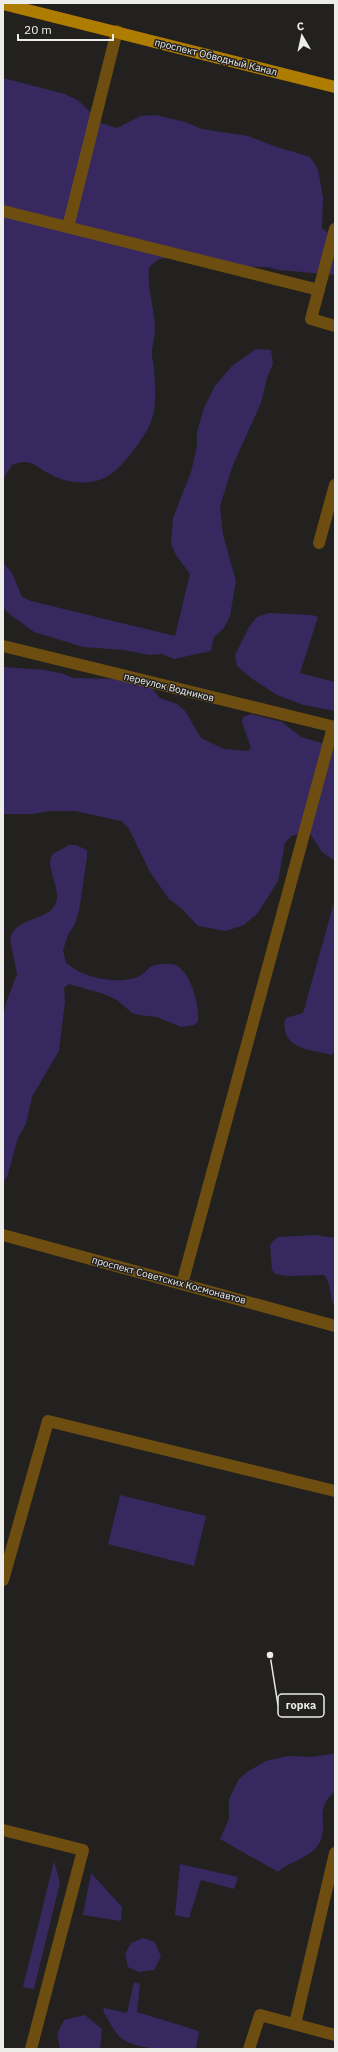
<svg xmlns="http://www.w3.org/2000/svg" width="338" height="2052" font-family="'IBM Plex Sans',sans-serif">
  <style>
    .green { fill: #37285f }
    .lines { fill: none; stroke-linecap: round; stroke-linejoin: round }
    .minor { stroke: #6d4e10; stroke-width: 12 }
    .major { stroke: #ae7c00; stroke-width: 12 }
    .labels { text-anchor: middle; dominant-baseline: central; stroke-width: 3; stroke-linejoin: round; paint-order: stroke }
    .street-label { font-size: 10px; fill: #ececea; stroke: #22211f }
    .leader { fill: none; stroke: #ececea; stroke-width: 1.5 }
    .callout-dot { fill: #ececea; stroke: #22211f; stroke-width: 1.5 }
    .callout { fill: #22211f; stroke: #ececea; stroke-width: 1.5 }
    .callout-label { font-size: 11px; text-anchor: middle; font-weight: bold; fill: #ececea }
  </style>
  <rect width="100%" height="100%" fill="#22211f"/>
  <path class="green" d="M3 78 65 94 79 101 101 123 117 128 141 116 156 115 185 122 202 129 248 136 274 146 310 157 318 169 323 198 322 228 335 239V275L279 270 267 267H244L186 255 159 259 149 267C147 288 154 307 155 327 155 337 152 345 152 355 152 359 154 365 154 370 157 413 156 422 129 456 119 468 111 477 96 481 79 485 61 481 46 472 39 468 33 462 24 462 20 462 16 464 12 465L3 479Z
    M256 349 271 350 273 364 267 378 261 403 233 465 220 506 223 535 236 581 230 616 224 628 214 637 211 651 174 659 162 654 149 655 124 650 83 647 34 632 7 612 3 607V563L12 573 22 597 31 601 175 636 190 574 176 555 171 544 173 518 191 472 197 446V432L204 408 215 386 232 366Z
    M269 613 312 615 318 617 300 673 335 682V711L304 705 277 695 251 678 237 666 235 655 249 627 257 617Z
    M3 667 45 670 64 674 73 678 117 679 150 686 160 698 177 704 185 711 201 738 224 749 248 751 251 748 242 722 243 717 251 714 282 722 301 737 335 747V861L322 852 309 832 291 836 285 843 278 881 257 914 244 925 226 931 198 926 182 909 169 899 150 872 128 827 121 821 75 811H50L32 814H3Z
    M69 845H76L87 850V857L79 911 75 924 68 935 63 950 66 963C72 967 78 972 85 974 100 980 126 984 141 975 145 973 147 969 150 967 155 964 166 963 172 964 190 967 200 1006 198 1022L194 1025 181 1027 157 1017 139 1015 132 1013 117 1000 104 994 69 984 64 988 65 1002 59 1051 32 1097 26 1124 18 1138 7 1177 3 1181V1018L6 1003 17 974 10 939C15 917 45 922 55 905 63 890 43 865 53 854 57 851 65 848 69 845Z
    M335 899V1047L333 1055C317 1051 288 1050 285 1030 284 1025 284 1022 286 1018L303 1013Z
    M315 1235 335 1238V1308C329 1298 332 1284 324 1275L287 1276 275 1274 272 1270 270 1246 273 1241 278 1237Z
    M120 1495 206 1516 194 1566 108 1544Z
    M332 1754H335V1791C313 1811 329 1822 320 1842 312 1858 289 1861 278 1872L220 1839 229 1819V1799L239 1779 247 1772 266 1761 288 1756 311 1757Z
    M54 1861 60 1883 34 1989 23 1987Z
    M180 1864 238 1877 234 1889 201 1880 189 1918 175 1915Z
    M91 1873 122 1907 121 1921 83 1915Z
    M143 1938 155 1942 161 1957 154 1970 139 1972 128 1967 125 1954 131 1943Z
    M134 1982 140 1984 137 2012 199 2031 196 2049C174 2049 133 2052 118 2035 112 2028 108 2019 103 2011L104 2008 127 2013Z
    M85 2015 102 2029 100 2049H60L57 2034 64 2020Z"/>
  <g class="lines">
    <path class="minor" d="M3 211 319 290
      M68 227 117 31
      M335 229 311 319 335 326
      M319 543 335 485
      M3 646 335 727
      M3 1235 335 1326
      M182 1284 333 727
      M3 1580 48 1421 335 1491
      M3 1830 83 1850 31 2049
      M295 2024 335 1853
      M249 2049 260 2015 335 2035"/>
    <path class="major" d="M3 4 335 87"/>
  </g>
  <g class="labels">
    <g class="street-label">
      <text transform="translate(216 57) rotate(14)">проспект Обводный Канал</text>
      <text transform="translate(169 687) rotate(14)">переулок Водников</text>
      <text transform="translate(169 1280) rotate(15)">проспект Советских Космонавтов</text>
    </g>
  </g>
  <path class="leader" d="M270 1655L278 1705"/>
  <circle class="callout-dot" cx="270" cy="1655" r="4"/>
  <rect class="callout" x="278" y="1694" width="46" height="23" rx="4"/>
  <g class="callout-label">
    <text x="301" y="1709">горка</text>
  </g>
  <rect width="338" height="2052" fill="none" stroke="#ececea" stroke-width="8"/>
  <g transform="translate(302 36) rotate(351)" stroke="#22211f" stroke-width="3" paint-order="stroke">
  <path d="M0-3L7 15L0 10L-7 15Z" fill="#ececea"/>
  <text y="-6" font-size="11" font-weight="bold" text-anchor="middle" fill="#ececea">С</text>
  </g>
  <path d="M18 34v6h95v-6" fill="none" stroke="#ececea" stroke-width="2"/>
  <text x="24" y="34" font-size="12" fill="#ececea" stroke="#22211f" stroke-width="3" paint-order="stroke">20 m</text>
</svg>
